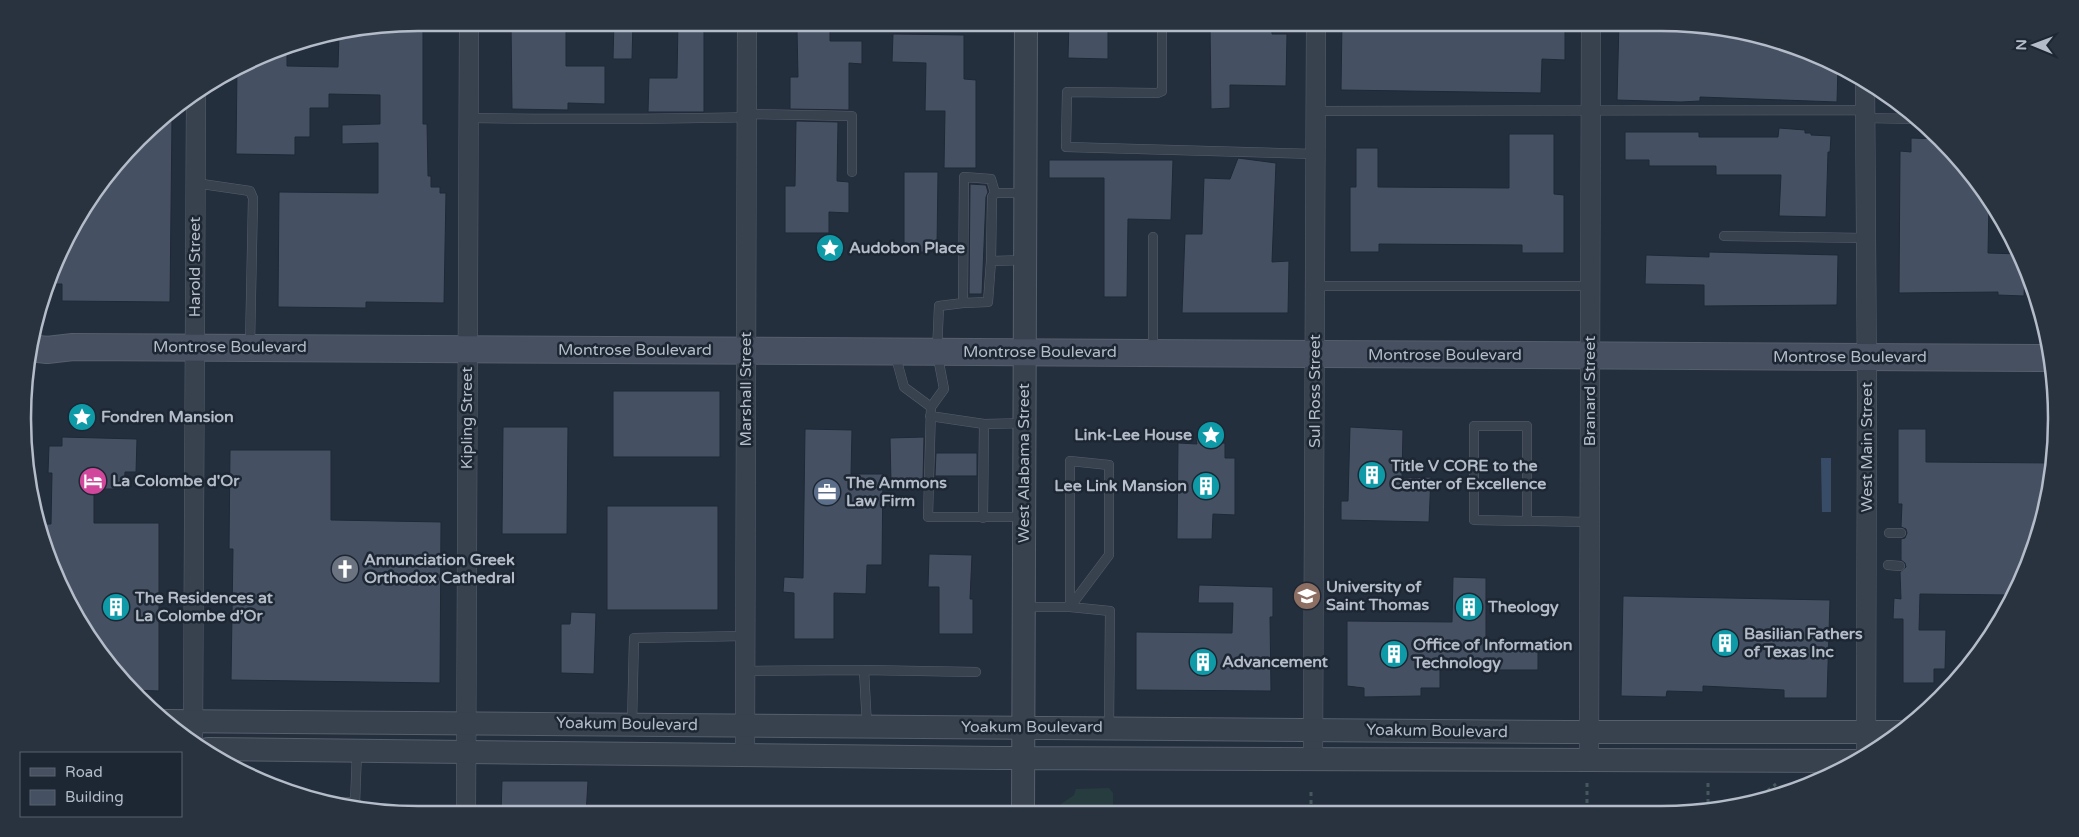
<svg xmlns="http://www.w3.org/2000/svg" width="2079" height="837" font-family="'Varela Round',sans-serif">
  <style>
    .green { fill: #263c3f }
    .water { fill: #394c67 }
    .building { fill: #455162; stroke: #1f2835 }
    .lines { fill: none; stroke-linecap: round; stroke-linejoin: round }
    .service-casing { stroke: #565f6c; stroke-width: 10 }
    .minor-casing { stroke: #565f6c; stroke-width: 20 }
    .tertiary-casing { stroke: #565f6c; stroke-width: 24 }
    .secondary-casing { stroke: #565f6c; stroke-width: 28 }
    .path { stroke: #44595c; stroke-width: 3; stroke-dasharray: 4 4; stroke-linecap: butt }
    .service { stroke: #38414e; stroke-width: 9 }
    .minor { stroke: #38414e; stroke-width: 19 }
    .tertiary { stroke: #38414e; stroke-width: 22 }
    .secondary { stroke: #465061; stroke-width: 26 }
    .labels { text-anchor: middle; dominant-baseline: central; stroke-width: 5; stroke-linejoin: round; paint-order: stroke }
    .poi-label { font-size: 16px; font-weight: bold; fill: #b4bcc9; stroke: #1d2633; text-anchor: start }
    .street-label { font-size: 16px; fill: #b4bcc9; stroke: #1d2633 }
    .rim { fill: none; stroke: #b4bcc9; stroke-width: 2.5 }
  </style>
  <rect width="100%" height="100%" fill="#242f3e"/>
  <path class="green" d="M1109 788 1113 793V808L1117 813H1061V804L1074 795 1076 789Z
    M742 809 961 813 742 814Z"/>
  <path class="water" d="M1821 458H1831V512H1822Z"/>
  <path class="building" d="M418 22H423V124H427L428 176H431V187H440V193H446L444 303 366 302V308L278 307 279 192 378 193V143L342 144V125L380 124V95L329 94V108H310V137H295V155L236 154 237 68 287 45V66L338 67 339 36Z
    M511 22H566V66H605V104L568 103V110L512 109Z
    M614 22H633L632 59H613Z
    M678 22H704V112H648L649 78H677Z
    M1069 22H1108V59L1068 58Z
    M1342 22H1565V60L1542 59 1541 93 1341 90Z
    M1619 22H1660L1788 43 1838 66 1837 102 1700 97V101L1681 102 1617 100Z
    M1210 24H1230V28H1272V34H1287L1286 86 1230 85V108L1211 109Z
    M830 29V41H862V64L849 63V110L790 109V77H798L797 30Z
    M893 34 964 35V79L976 80V168H944L945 111H925L926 63 892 62Z
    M160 119H172L170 302 62 301V284H47L75 221Z
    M796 121 838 122 837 181 849 182V213L829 212V233H785V186H795Z
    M1779 128 1805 130V133H1811V135L1831 136 1830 152H1828L1826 217 1779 216 1781 175H1716V166H1649V160H1625V132H1699V137H1778Z
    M1509 134H1554V194L1564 195V253H1522V245L1379 244V252H1350V187H1356V148H1378V187L1509 188Z
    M1911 138 1939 139 1974 177 1989 201 1988 253 2020 254 2025 267 2024 296 1998 295V292L1899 293 1900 151 1911 152Z
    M1238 158 1276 163 1272 262 1289 261 1288 313H1182L1185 234H1202L1204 178 1230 179Z
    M1049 160H1173L1171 220 1128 219 1127 297H1104V178H1049Z
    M904 172H938L937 246 932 252H904Z
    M970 184 986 185 988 192 986 197 982 294H969Z
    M1709 252 1838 255 1837 305 1704 306V285L1645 284 1646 255 1709 257Z
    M613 391H720V457H613Z
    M503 427H568L567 534H502Z
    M1350 427 1403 430 1402 478 1431 477 1429 522 1341 520V501H1348Z
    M805 429 852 430 851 474H883L882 565H867L866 594 834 593V639H794V593L783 592 784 577 803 578Z
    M1898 429H1926V462L2053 463 2036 546 2011 595 1920 594 1919 630H1946L1945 669H1934V683H1903V619H1893L1894 598 1901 599 1900 572 1906 567 1905 563 1901 560V539L1905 538 1907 533 1906 529 1901 527 1902 504H1898Z
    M62 437 137 439 136 472H125L124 489H94V523H159V691L132 690 121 679 76 617 41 524H51L52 473H48L49 446H62Z
    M924 437 923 481 891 482 890 438Z
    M1196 438H1216V443H1225V458H1235V515L1213 514 1212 539H1177L1178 443 1197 444Z
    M230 450H331V520L441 522 440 683 231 680 233 549H229Z
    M936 453H977V476H935Z
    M607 506H718V610H607Z
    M929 554 972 555 970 599H973V634H939V587H928Z
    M1453 577 1486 578V641L1538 642V670H1486V667H1440V688H1421V696L1364 697V688L1347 686V621L1452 622Z
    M1199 585 1273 587V617H1270L1271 691 1136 690V632L1232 633 1233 603H1198Z
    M1623 596 1830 600 1827 698H1784V690L1703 686V692L1667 691 1666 697 1621 696Z
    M571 612 596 613 594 674 561 673V624H570Z
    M502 781H588L586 814H501Z"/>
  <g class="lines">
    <defs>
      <path id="service" d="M1162 22V91L1157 93 1067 92 1066 147 1315 154
        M1316 111 1865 110
        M747 114 852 116V172
        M469 118C561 119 654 120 747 117
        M1865 118 1918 119
        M195 183 250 191 253 198 250 345
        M1724 236 1866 238
        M991 261 992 197 995 193
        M1315 286H1591
        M963 303 988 302 991 261 1024 260
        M1153 350V237
        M895 354 904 387 931 407
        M930 416 984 424 1025 423
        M1024 517H928L931 407 944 389 937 352 939 306 963 303 964 177 991 179 995 193H1025
        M983 518 984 424
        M1527 521V426H1474V520L1589 522
        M1889 533H1901
        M1888 565 1900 566
        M1024 607H1070V461L1109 465V555L1070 607
        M1070 607 1110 611 1109 728
        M745 671 864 670
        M632 724 634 638 745 636
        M867 726 864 670 976 672
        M344 802H356
        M355 804 357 751"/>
      <path id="minor" d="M1865 80 1867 392 1866 754
        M193 741 196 93
        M745 755 747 22
        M1313 759 1316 22
        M1589 760 1591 22
        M466 814 469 22"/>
      <path id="tertiary" d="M165 721 1567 732H1899
        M208 749 997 758 1855 761
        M1023 813 1026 22"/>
      <path id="secondary" d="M30 348 47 350 73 347 2050 358"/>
    </defs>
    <use href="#service" class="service-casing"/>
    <use href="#minor" class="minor-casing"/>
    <use href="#tertiary" class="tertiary-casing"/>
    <use href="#secondary" class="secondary-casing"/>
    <path class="path" d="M1761 796 1776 784
      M1587 811V780
      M1708 811V779
      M1311 812V788"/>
    <use href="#service" class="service"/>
    <use href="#minor" class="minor"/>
    <use href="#tertiary" class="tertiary"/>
    <use href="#secondary" class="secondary"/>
  </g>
  <defs>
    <symbol id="sight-disc" viewBox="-11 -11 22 22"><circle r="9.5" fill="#0f9aa8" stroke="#1d2633"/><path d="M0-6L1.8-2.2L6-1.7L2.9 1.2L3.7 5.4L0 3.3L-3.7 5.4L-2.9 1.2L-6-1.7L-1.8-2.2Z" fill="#fff"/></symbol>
    <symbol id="building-disc" viewBox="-11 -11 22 22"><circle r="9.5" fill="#0f9aa8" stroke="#1d2633"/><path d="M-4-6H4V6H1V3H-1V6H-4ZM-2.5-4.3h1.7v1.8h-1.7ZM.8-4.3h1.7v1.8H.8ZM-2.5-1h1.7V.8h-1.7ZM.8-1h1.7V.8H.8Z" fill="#fff"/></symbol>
    <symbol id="hotel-disc" viewBox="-11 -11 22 22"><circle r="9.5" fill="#d1479c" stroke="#1d2633"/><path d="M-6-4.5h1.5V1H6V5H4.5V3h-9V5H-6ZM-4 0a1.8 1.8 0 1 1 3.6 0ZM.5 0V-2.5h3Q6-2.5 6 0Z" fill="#fff"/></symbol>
    <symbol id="office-disc" viewBox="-11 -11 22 22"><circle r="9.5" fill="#5c6f8a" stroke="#1d2633"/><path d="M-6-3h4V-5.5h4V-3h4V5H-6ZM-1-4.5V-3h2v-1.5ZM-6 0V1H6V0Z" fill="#fff"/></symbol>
    <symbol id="church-disc" viewBox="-11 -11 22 22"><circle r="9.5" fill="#6b7280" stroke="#1d2633"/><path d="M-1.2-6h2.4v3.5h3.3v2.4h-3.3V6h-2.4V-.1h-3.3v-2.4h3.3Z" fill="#fff"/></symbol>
    <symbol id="university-disc" viewBox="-11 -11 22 22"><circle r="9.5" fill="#8d6e63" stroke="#1d2633"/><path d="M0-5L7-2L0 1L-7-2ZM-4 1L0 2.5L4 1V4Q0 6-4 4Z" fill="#fff"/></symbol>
  </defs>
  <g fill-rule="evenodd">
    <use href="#sight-disc" x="814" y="232" width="32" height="32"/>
    <use href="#sight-disc" x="66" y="401" width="32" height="32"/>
    <use href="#sight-disc" x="1195" y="419" width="32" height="32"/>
    <use href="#building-disc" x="1356" y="459" width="32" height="32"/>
    <use href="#hotel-disc" x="77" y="465" width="32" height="32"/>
    <use href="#building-disc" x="1190" y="470" width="32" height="32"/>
    <use href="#office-disc" x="811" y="476" width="32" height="32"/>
    <use href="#church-disc" x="329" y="553" width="32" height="32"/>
    <use href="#university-disc" x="1291" y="580" width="32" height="32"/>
    <use href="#building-disc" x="100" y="591" width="32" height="32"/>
    <use href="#building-disc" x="1453" y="591" width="32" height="32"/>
    <use href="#building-disc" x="1709" y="627" width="32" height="32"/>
    <use href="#building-disc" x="1378" y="638" width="32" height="32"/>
    <use href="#building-disc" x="1187" y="646" width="32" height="32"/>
  </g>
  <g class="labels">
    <g class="poi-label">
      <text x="849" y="248">Audobon Place</text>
      <text x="101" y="417">Fondren Mansion</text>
      <text x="1192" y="435" text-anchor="end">Link-Lee House</text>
      <text x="1391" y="466">Title V CORE to the<tspan x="1391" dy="18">Center of Excellence</tspan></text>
      <text x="112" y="481">La Colombe d'Or</text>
      <text x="846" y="483">The Ammons<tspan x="846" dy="18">Law Firm</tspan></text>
      <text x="1187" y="486" text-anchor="end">Lee Link Mansion</text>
      <text x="364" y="560">Annunciation Greek<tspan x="364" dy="18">Orthodox Cathedral</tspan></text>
      <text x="1326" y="587">University of<tspan x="1326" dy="18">Saint Thomas</tspan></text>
      <text x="135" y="598">The Residences at<tspan x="135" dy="18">La Colombe d’Or</tspan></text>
      <text x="1488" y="607">Theology</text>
      <text x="1744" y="634">Basilian Fathers<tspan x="1744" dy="18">of Texas Inc</tspan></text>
      <text x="1413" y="645">Office of Information<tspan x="1413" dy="18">Technology</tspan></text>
      <text x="1222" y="662">Advancement</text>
    </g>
    <g class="street-label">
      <text transform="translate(195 267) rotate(-90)">Harold Street</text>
      <text x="230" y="347">Montrose Boulevard</text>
      <text x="635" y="350">Montrose Boulevard</text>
      <text x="1040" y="352">Montrose Boulevard</text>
      <text x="1445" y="355">Montrose Boulevard</text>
      <text x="1850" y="357">Montrose Boulevard</text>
      <text transform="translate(746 389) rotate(-90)">Marshall Street</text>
      <text transform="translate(1315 391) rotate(-90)">Sul Ross Street</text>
      <text transform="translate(1590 391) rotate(-90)">Branard Street</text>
      <text transform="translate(467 418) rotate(-90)">Kipling Street</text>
      <text transform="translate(1867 447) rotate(-90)">West Main Street</text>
      <text transform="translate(1024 463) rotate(-90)">West Alabama Street</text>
      <text transform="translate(627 724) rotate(1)">Yoakum Boulevard</text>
      <text x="1032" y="727">Yoakum Boulevard</text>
      <text transform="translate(1437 731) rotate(1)">Yoakum Boulevard</text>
    </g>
  </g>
  <path d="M0 0H2079V837H0ZM418 31H1661A387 387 0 0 1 2048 418V419A387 387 0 0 1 1661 806H418A387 387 0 0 1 31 419V418A387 387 0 0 1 418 31Z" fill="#29323f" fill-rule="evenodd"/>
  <path class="rim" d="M418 31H1661A387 387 0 0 1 2048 418V419A387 387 0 0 1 1661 806H418A387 387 0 0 1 31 419V418A387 387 0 0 1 418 31Z"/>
  <rect x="20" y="752" width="162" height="65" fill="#1d2633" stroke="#59626f"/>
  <rect x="30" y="768" width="25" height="8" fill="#465061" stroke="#59626f"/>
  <text x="65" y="777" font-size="15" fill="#b4bcc9">Road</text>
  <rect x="30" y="790" width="25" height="15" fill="#455162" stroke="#59626f"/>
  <text x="65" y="802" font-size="15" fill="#b4bcc9">Building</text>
  <g transform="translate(2034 45) rotate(271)" stroke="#1d2633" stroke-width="4" paint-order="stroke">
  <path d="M0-4L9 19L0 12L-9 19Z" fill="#b4bcc9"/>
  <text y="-8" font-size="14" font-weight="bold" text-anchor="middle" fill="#b4bcc9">N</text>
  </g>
</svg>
